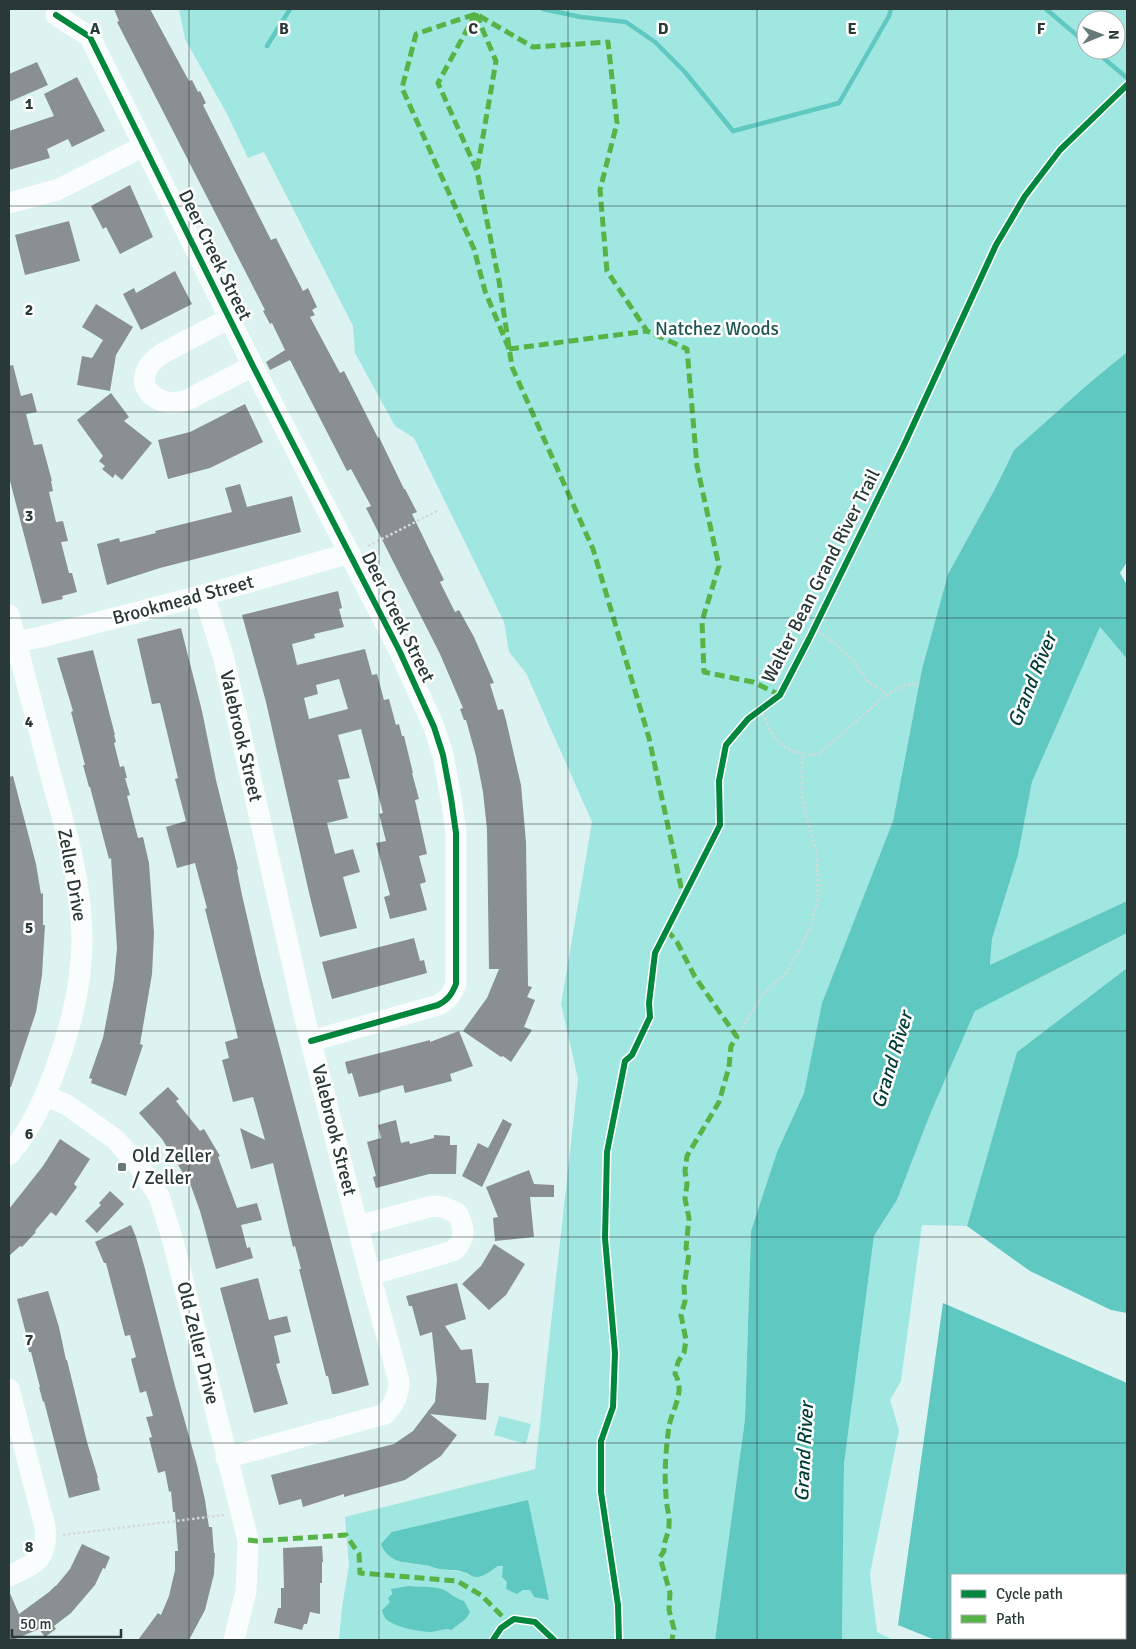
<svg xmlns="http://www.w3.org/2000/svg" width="1136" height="1649" font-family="Signika,sans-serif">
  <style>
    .green { fill: #a1e7e1; fill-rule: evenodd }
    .water { fill: #5fc8c1 }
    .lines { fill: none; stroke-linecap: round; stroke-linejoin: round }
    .stream { stroke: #5fc8c1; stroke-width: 4.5 }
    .building { fill: #8a8f92; fill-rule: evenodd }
    .path { stroke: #d3dad8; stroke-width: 2.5; stroke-dasharray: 2.5 2.5; stroke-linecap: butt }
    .minor { stroke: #fafdfd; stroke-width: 21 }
    .quiet { stroke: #56b346; stroke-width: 5; stroke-dasharray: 10 5; stroke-linecap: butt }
    .cycleway-casing { stroke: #fff; stroke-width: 9 }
    .cycleway { stroke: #00873e; stroke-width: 6 }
    .grid { fill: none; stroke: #283937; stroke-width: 1; stroke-opacity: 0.55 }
    .poi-dot { fill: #677a78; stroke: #fff; stroke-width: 2 }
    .labels { text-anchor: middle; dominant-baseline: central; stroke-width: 5; stroke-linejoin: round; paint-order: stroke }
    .street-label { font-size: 19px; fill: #283937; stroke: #fff }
    .park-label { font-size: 19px; fill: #1f5651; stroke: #fff }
    .poi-label { font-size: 19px; fill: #283937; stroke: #fff; text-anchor: start }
    .water-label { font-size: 20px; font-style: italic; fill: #003d39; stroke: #fff }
    .grid-label { font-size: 16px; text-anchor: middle; font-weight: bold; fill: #283937; stroke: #fff; stroke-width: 5; stroke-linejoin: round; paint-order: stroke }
  </style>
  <rect width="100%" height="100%" fill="#ddf3f1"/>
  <path class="green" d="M179 9H1127V352L1087 385 1014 450 996 487 948 574 922 669 893 821 822 1003 804 1093 777 1152 751 1231 745 1419 715 1640H339L342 1607 349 1565 345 1517 535 1469 578 1079 561 1004 592 822 526 673 509 652 504 622 414 438 395 426 355 353 353 326 264 152 248 158 227 114 185 39ZM1086 20H1116V50H1086ZM528 1500 530 1590H523L503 1571V1566H498L489 1572 470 1576 464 1572 438 1569 426 1565 404 1563ZM408 1586C420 1587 449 1586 456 1599 459 1605 460 1615 461 1622L452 1630 445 1629 434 1632 382 1610 390 1602 392 1589Z
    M1100 627 1127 659V901L990 966 992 939 1018 855 1032 782Z
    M1127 933V968L1017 1052 967 1226 922 1225 901 1381 890 1400 899 1430 870 1574 877 1632 893 1640H842L844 1464 874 1236 897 1200 931 1112 975 1011Z
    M499 1416 531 1424 526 1444 494 1435Z"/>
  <path class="water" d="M1127 352V562L1120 573 1127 585V659L1100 627 1032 782 1018 855 992 939 990 965 1127 901V933L975 1011 931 1112 897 1200 874 1236 844 1464 842 1640H715L745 1419 751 1231 777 1152 804 1093 822 1003 893 821 922 669 948 574 996 487 1014 450 1087 385Z
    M1127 968V1313L1111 1310 1030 1271 967 1226 1017 1052Z
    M943 1303 1127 1383V1621L1125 1622V1575H952V1638H1052L1041 1640H935L898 1625Z
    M528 1500 549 1600 534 1597 530 1590H523L517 1594 506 1589 507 1582 502 1577 503 1566H498C492 1570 485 1576 477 1577 470 1577 469 1573 463 1572 456 1569 447 1571 439 1569 434 1568 429 1565 424 1565 406 1562 389 1564 381 1544L392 1532Z
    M408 1586C418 1587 431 1586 442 1589 450 1592 455 1599 464 1601L470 1612C466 1621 459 1623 452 1630 445 1628 440 1631 432 1632 421 1632 393 1627 385 1618 384 1616 383 1613 382 1610L390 1602 388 1598 392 1594 391 1589Z"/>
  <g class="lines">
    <path class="stream" d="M543 9 581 17 626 22 655 42 684 71 733 131 839 103 889 16 891 9
      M1046 9 1086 43
      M267 46 290 9
      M1094 50 1127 78"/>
  </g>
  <path class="building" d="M114 9H150L189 81 192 80 198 92 200 91 206 103 203 105 271 240 276 238 303 291 308 288 317 307 312 310 315 315 310 317 340 373 344 371 378 438 379 437 404 489H405L417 512 412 514 444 580 440 582 455 612 459 610 474 637 494 683 490 684 498 710 503 709 506 720 521 785 526 842 528 986 532 987 527 997 535 1000 524 1027 532 1030 511 1062 503 1056 501 1057 463 1031 487 998 499 969H489L487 829 483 792 476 756 466 720H464L460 709 463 708 440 654 366 508 371 506 351 469 347 471 290 360 270 370 266 362 285 350 272 323 270 324 263 311 265 310 243 267 117 22 119 21Z
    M37 62 48 85 9 102V74Z
    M77 77 105 131 72 147 68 139 47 149 50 158 9 170V131L54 116 44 94Z
    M130 185 153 237 120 254 106 227 103 229 91 206Z
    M69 221 80 261 25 275 15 235Z
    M175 271 192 304 141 330 123 294 134 288 136 293Z
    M96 304 133 327 116 355 110 391 77 385 82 356 92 358 103 340 82 327Z
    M13 365 21 396 32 393 37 412 26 414 34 445 42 444 52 481H51L53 491 49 492 56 522 63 521 68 541 61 542 69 573H72L77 592 62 596 63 599 42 604 9 477V366Z
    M111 393 129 417 124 421 152 443 122 480 115 474 113 478 102 469 105 466 99 461 103 456 77 420Z
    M245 404 263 442 210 468 168 479 158 440 190 432Z
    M240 484 247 507 292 496 301 532 160 568 107 585 97 544 119 538 120 542 156 533 155 531 232 512 225 488Z
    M338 591 342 608 339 609 344 627 314 634 315 638 292 644 297 665 365 649 372 675 377 674 384 700 389 699 396 725 399 724 402 736H404L413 773H412L419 799 415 800 427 854 419 856 426 882 420 884 427 910 390 919 384 897 390 895 376 843 386 841 379 814 383 813 361 729 338 735 350 778 338 780 348 818 327 823 335 854 353 849 360 872 343 877 357 928 320 937 310 897 266 702 242 615ZM339 679 348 709 309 719 304 698 318 694 316 685Z
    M181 628 202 711 216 780 238 869 237 870 242 895 260 973 369 1385 336 1394H332L328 1376H326L299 1269H301L295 1246 293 1247 273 1163 251 1169 240 1128 265 1140 253 1097 233 1102 222 1060 229 1058 225 1042 238 1038 218 960 205 909 207 908 195 863 177 868 166 827 186 821 175 779 178 778 160 703 152 704 137 639Z
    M93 650 115 735H114L116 742 114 743 120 767 124 766 127 778H125L130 795 127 796 138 838 143 837 149 863 154 933 152 974 140 1044 143 1045 126 1096 91 1083 92 1079 89 1078 103 1038 114 980 117 948 111 858 109 859 90 787H89L83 765H85L71 712 73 711 57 658Z
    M13 776 36 864 41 894 43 893V925H45L42 975 36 1012 11 1087H9V777Z
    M414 938 420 961 424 960 427 973 332 999 322 962Z
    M459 1031 473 1066 450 1074 452 1081 405 1093 403 1085 380 1091 381 1092 359 1097 352 1073 348 1074 345 1062 430 1040V1042Z
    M168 1087 179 1099 176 1101 200 1131 204 1129 220 1156 218 1157 237 1208 257 1203 262 1220 241 1225 247 1248 250 1247 253 1258 216 1269 200 1211 191 1186 162 1139 139 1113Z
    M503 1119 512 1124 482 1187 462 1176 478 1143 488 1148Z
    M396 1120 401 1143 409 1141 410 1144 434 1138V1135L450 1136V1145H457L456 1174H429L376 1188 373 1177 376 1176 367 1142 381 1138 378 1125Z
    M60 1139 90 1159 74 1184 77 1187 56 1216 51 1212 35 1231 36 1232 22 1247 20 1246 9 1256V1209L43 1166Z
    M529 1170 534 1184 554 1185V1197H530L534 1237 495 1241 493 1218 498 1217 486 1187Z
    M110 1191 124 1204 97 1233 85 1221 101 1205 99 1203Z
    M131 1225 136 1237 145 1269 175 1386 197 1465 205 1500 209 1527H212L214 1553H215L214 1574 205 1610 189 1640H138L158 1613 161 1615 169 1596 175 1570V1551H178L175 1512H173L171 1491 169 1492 165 1471 158 1473 149 1438 152 1437 146 1417 153 1416 146 1391 140 1393 131 1359 136 1357 130 1335 125 1336 106 1263H104L95 1242Z
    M494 1244 525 1264 506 1295 489 1310 462 1284 481 1266Z
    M258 1278 269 1320 287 1316 291 1332 274 1336 280 1363 276 1364 288 1404 254 1413 220 1288Z
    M457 1283 466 1319 445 1326 461 1350 472 1349 476 1383H489L486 1420 430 1414 457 1435 441 1456 405 1480 344 1497V1494L303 1507 301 1499 279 1505 271 1475 394 1444 413 1431 435 1402 437 1380 432 1332 420 1336 412 1306H409L406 1296Z
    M48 1291 59 1327 66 1360H67L87 1442 98 1478H97L100 1490 69 1498 44 1401 43 1402 39 1387H40L31 1352H29L27 1342 28 1341 17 1299Z
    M82 1544 110 1557 105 1569 103 1568 95 1585 71 1613 54 1626 56 1629 45 1637 39 1629 13 1640H9V1591L19 1614 49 1592 55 1586H56L70 1569Z
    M322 1546 323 1562H322V1583H320V1614L310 1612 307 1624H304L302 1630 274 1623 278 1608H281V1588H284L283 1548Z"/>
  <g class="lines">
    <path class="path" d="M368 546 437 511
      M814 628 836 644 853 661 869 683 880 689 886 695
      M761 709C769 728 775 747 796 752 805 754 811 756 819 754L886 695 905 685 919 684
      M737 1037 762 995 786 973 810 929 818 898 817 854 802 800V754
      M63 1535 224 1515"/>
    <path class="minor" d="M56 15 90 37 253 366 400 652 434 727 443 755 451 798 456 833V984C452 994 448 1000 438 1005L311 1041
      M9 203 57 190 144 146
      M230 318 163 353C157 357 150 363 147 369 136 393 164 408 184 401 191 399 198 394 204 391 221 383 237 374 253 366
      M204 595 224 659 304 1015 370 1275 399 1381C399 1394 395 1404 385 1414L226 1458
      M9 615C23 670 38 725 52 780 67 833 82 885 82 940 82 982 72 1023 58 1062 46 1096 32 1128 9 1155
      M16 642 41 637 204 595 350 553
      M47 1096 67 1105 115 1139 138 1165 159 1196 173 1241 248 1540 246 1591 234 1640
      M358 1226 433 1206 443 1207 457 1213C465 1227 466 1240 453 1251L370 1275
      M9 1389 45 1527C48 1560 36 1563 9 1576"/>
    <path class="quiet" d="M476 13 438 83 477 171 499 281 512 367 593 549 649 738 683 896
      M476 14 496 61 477 171
      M509 349 485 291 474 249 402 88 416 34 476 14 533 47 608 42 617 123 600 190 607 271 647 331 687 349 697 466 719 566 702 621 704 672 753 682 780 695
      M509 349 647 331
      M667 930 677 942 695 977 737 1037 731 1046 729 1067 719 1102 687 1156 685 1171 687 1184 685 1199 689 1218 686 1248 689 1254 684 1287 685 1301 681 1315 686 1340 684 1353 678 1362 675 1374C686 1391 672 1410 669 1426 666 1448 664 1473 666 1495 666 1506 670 1515 669 1525 669 1535 663 1541 664 1551L660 1557 670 1593 669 1610 674 1629 672 1640
      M248 1540 257 1541 346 1535 359 1554 360 1573 457 1581 481 1595 508 1622"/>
    <defs>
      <path id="cycleway" d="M56 15 90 37 253 366 400 652 434 727 443 755 451 798 456 833V984C452 994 448 1000 438 1005L311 1041
        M493 1640 501 1628 514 1619 535 1622 554 1640
        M619 1640 618 1605 601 1492V1441L613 1407 615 1353 605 1238 607 1152 625 1061 632 1055 650 1017 649 1003 655 953 720 825 719 781 726 745 748 719 780 695 809 639 904 445 996 245 1025 196 1060 150 1127 85"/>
    </defs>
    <use href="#cycleway" class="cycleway-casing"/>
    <use href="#cycleway" class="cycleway"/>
  </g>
  <path class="grid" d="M189 9V1640M379 9V1640M568 9V1640M757 9V1640M947 9V1640M9 206H1127M9 412H1127M9 618H1127M9 824H1127M9 1031H1127M9 1237H1127M9 1443H1127"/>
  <rect class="poi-dot" x="117" y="1162" width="10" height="10" rx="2.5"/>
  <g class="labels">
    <g class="street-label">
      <text transform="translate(215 255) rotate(64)">Deer Creek Street</text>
      <text transform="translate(821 576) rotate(-63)">Walter Bean Grand River Trail</text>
      <text transform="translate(183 600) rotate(-15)">Brookmead Street</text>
      <text transform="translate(398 617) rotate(64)">Deer Creek Street</text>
      <text transform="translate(241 736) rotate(77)">Valebrook Street</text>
      <text transform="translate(72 875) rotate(80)">Zeller Drive</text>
      <text transform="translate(334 1130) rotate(76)">Valebrook Street</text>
      <text transform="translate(198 1343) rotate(76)">Old Zeller Drive</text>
    </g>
    <g class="park-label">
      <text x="717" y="329">Natchez Woods</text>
    </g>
    <g class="poi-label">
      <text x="132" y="1156">Old Zeller<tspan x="132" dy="22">/ Zeller</tspan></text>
    </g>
    <g class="water-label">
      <text transform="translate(1032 680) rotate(-68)">Grand River</text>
      <text transform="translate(892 1060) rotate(-73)">Grand River</text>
      <text transform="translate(804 1452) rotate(-87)">Grand River</text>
    </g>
  </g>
  <g class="grid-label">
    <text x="95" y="34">A</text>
    <text x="284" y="34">B</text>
    <text x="473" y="34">C</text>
    <text x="663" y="34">D</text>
    <text x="852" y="34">E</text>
    <text x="1041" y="34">F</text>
    <text x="29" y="109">1</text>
    <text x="29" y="315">2</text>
    <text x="29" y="521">3</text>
    <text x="29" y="727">4</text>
    <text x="29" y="933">5</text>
    <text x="29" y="1139">6</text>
    <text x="29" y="1345">7</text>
    <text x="29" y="1552">8</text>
  </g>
  <rect width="1136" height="1649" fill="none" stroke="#283937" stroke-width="20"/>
  <rect x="951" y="1574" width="175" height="65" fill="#ffffff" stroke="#a9b0af"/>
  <rect x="961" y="1590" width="25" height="8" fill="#00873e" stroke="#a9b0af"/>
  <text x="996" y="1599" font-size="15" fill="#283937">Cycle path</text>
  <rect x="961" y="1615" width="25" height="8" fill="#56b346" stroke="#a9b0af"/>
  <text x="996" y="1624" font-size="15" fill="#283937">Path</text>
  <g transform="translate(1101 35) rotate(89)"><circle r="24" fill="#ffffff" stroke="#a9b0af"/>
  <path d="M0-4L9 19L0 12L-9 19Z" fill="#677a78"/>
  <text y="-8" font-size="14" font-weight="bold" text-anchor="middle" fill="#283937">N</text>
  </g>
  <path d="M12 1629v8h109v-8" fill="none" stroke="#283937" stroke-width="2.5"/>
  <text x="20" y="1629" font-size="15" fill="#283937" stroke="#ffffff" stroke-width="4" paint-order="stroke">50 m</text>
</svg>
